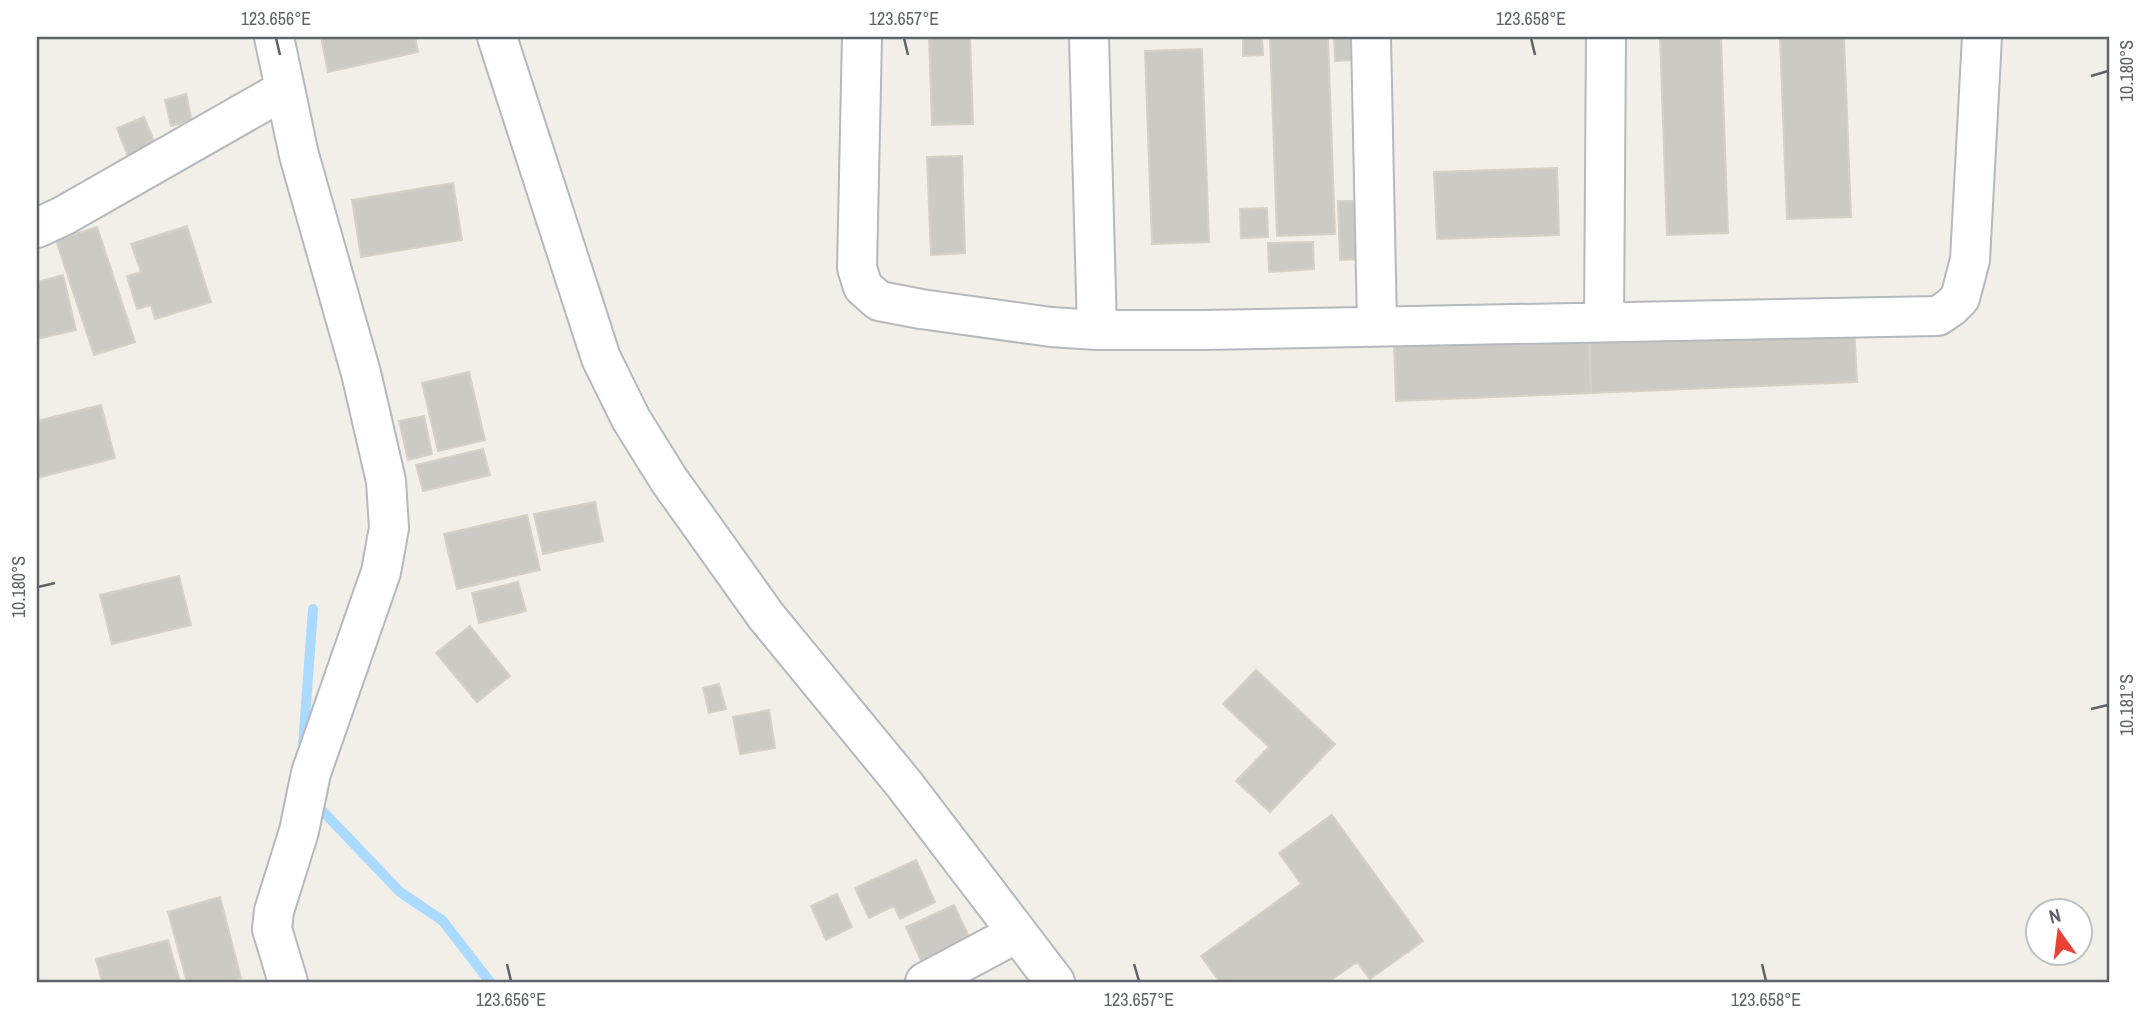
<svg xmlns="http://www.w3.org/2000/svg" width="2146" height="1019" font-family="'Archivo Narrow',sans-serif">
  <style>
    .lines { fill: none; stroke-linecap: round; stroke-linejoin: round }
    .stream { stroke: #aadaff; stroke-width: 10 }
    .building { fill: #cccac5; stroke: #d6d1c6; stroke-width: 2 }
    .minor-casing { stroke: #b5b8bc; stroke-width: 42 }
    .minor { stroke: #fff; stroke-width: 38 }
    .ticks { fill: none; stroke: #5f6368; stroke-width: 2.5 }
    .neatline { fill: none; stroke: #5f6368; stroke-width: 2.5 }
    .ticks-label { font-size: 18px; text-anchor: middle; fill: #5f6368 }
  </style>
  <rect width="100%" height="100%" fill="#f1efe8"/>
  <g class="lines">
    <path class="stream" d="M303 746 313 609
      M314 802 400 892 443 921 490 982"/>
  </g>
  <path class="building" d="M321 37H415L418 52 328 72Z
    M929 37H970L973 124 932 125Z
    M1243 37H1262L1263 55 1243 56Z
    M1270 37H1328L1335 234 1277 236Z
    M1334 37H1353L1354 60 1335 61Z
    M1660 37H1721L1728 233 1667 235Z
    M1780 37H1844L1851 217 1787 219Z
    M1202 49 1209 242 1152 244 1145 51Z
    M186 94 192 121 171 126 165 100Z
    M144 117 159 153 131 164 117 128Z
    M962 156 965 253 931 255 927 157Z
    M1557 168 1559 235 1437 239 1434 172Z
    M453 183 462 240 361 257 352 200Z
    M1338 201H1363L1365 259 1340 260Z
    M1267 208 1268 237 1241 238 1240 209Z
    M187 226 211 302 155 319 151 305 137 309 127 276 141 272 131 244Z
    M97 227 135 342 94 355 56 240Z
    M1313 242 1314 269 1269 272 1268 243Z
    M63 275 76 330 37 339V282Z
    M1854 325 1857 382 1591 393 1589 335Z
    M1589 335 1591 393 1396 401 1394 343Z
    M469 372 485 440 438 451 422 383Z
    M101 405 115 458 37 478V421Z
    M424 416 432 454 408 460 399 421Z
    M483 449 490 475 423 491 416 465Z
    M595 502 603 541 543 554 534 514Z
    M527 515 540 570 457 589 444 534Z
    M179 576 191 625 112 644 100 595Z
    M518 582 526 611 479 623 472 593Z
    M470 626 510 676 477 702 436 653Z
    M1256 670 1335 744 1270 812 1236 781 1269 747 1223 704Z
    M719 684 726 709 709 713 703 688Z
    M769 710 775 748 740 754 733 717Z
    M1332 815 1423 941 1370 979 1357 962 1328 982H1220L1201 956 1301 884 1279 853Z
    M916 860 935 902 900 919 894 906 869 918 855 888Z
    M837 894 852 927 826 940 811 906Z
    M220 897 241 978 225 982H187L168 912Z
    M954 905 971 941 922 963 906 927Z
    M168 940 180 982H102L96 959Z"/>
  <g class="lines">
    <defs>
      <path id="minor" d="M274 37 299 155 361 373 386 481 389 528 381 572 311 773 299 831 274 911 272 929 288 982
        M497 37 601 358 631 419 669 480 766 616 904 784 1055 982
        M862 37 857 268 863 287 879 301 921 309 1051 327 1097 330H1203L1938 316 1951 307 1960 298 1970 260 1982 37
        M1089 37 1097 330
        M1371 37 1377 325
        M37 228 63 216 284 90
        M1604 322 1606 37
        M925 982 1017 933"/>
    </defs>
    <use href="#minor" class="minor-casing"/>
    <use href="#minor" class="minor"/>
  </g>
  <path class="ticks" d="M276 38 280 55M904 38 908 55M1531 38 1535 55M2091 76 2108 71M38 587 55 583M2091 709 2108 705M507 964 511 981M1134 964 1139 981M1762 964 1766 981"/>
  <rect width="2146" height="1019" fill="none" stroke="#ffffff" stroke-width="77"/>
  <g transform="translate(2059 932) rotate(346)"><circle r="33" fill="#ffffff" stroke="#bfc1c3" stroke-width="2"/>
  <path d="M0-5L12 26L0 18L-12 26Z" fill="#ea4335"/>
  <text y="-10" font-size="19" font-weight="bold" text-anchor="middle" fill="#5f6368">N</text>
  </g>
  <rect x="38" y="38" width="2070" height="943" class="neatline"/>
  <g class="ticks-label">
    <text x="276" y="25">123.656°E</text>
    <text x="904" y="25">123.657°E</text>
    <text x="1531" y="25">123.658°E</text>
    <text transform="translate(2127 71) rotate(-90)" y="6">10.180°S</text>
    <text transform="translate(19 587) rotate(-90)" y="6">10.180°S</text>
    <text transform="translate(2127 705) rotate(-90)" y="6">10.181°S</text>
    <text x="511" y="1006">123.656°E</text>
    <text x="1139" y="1006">123.657°E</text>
    <text x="1766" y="1006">123.658°E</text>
  </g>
</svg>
